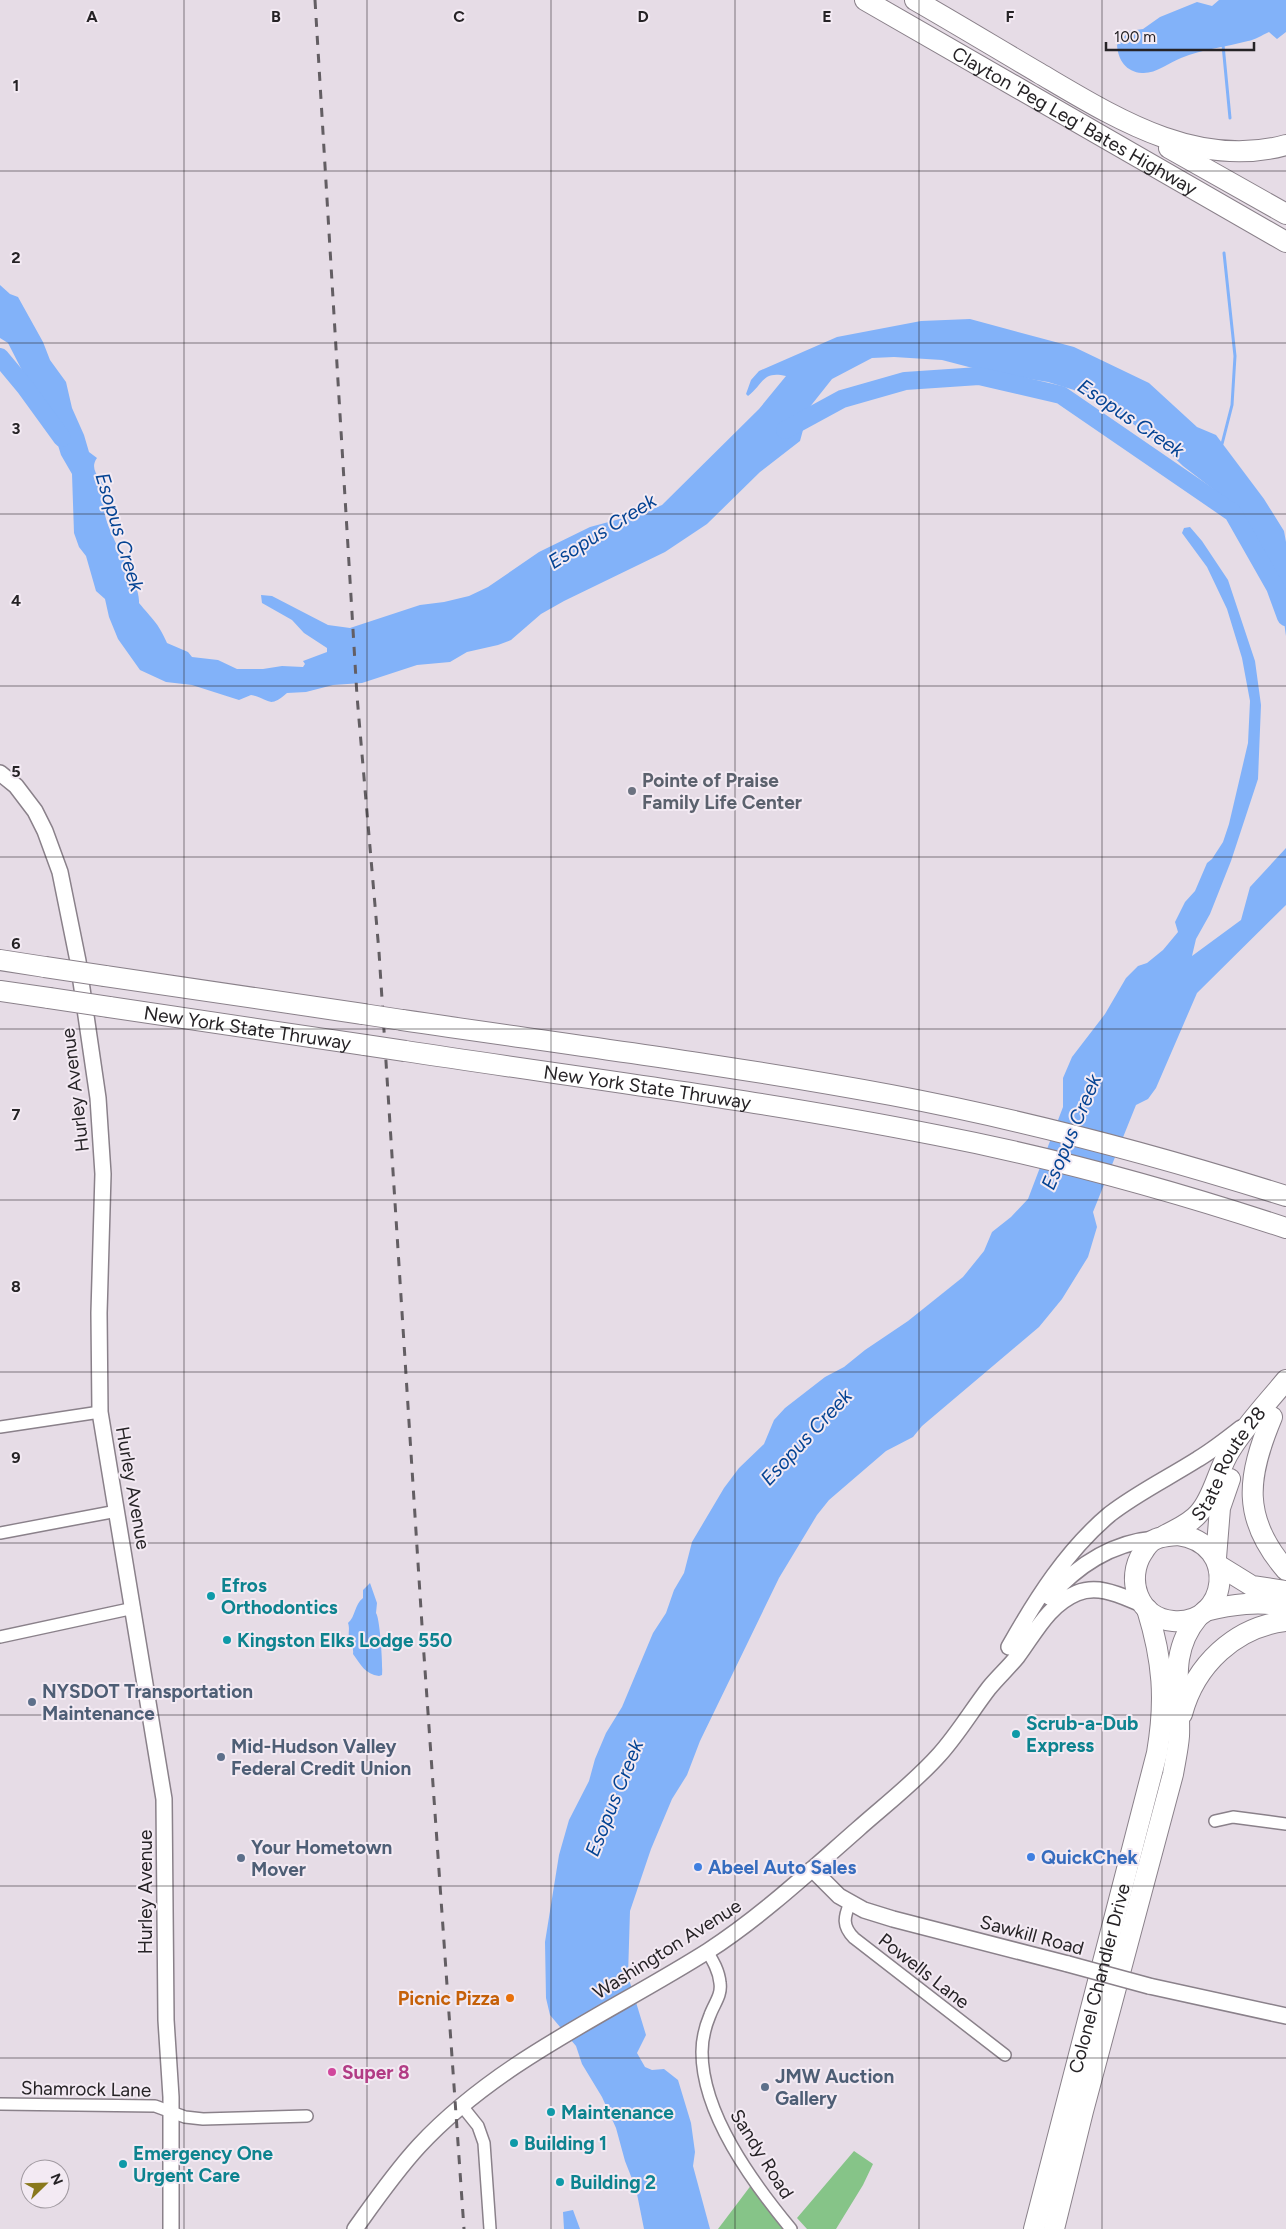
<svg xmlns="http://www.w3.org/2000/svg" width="1286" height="2229" font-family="Figtree,sans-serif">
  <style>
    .green { fill: #86c488 }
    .water { fill: #82b2f9 }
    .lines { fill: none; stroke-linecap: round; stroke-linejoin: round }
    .stream { stroke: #82b2f9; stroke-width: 3 }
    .river { stroke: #82b2f9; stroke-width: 18 }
    .street-casing { stroke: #8a818a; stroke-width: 14 }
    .secondary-casing { stroke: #8a818a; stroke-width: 18 }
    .highway-casing { stroke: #8a818a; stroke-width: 22 }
    .street { stroke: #fff; stroke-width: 11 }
    .secondary { stroke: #fff; stroke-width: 15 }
    .highway { stroke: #fff; stroke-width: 20 }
    .rail { stroke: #635e63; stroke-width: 3; stroke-dasharray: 9 9; stroke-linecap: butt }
    .secondary-bridge-casing { stroke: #8a818a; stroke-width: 18; stroke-linecap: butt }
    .highway-bridge-casing { stroke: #8a818a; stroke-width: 22; stroke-linecap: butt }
    .secondary-bridge { stroke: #fff; stroke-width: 15 }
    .highway-bridge { stroke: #fff; stroke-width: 20 }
    .grid { fill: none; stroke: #262326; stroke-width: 1; stroke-opacity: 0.55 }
    .worship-dot { fill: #6b7280; stroke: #f3eaf3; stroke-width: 2 }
    .culture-dot { fill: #0f9aa8; stroke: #f3eaf3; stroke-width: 2 }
    .service-dot { fill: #5c6f8a; stroke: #f3eaf3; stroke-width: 2 }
    .shop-dot { fill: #3f7fe0; stroke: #f3eaf3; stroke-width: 2 }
    .food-dot { fill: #e8710a; stroke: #f3eaf3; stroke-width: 2 }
    .hotel-dot { fill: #d1479c; stroke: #f3eaf3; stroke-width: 2 }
    .labels { text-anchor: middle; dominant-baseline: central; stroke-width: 4; stroke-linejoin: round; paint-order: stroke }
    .street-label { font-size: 19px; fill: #262326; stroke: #f3eaf3 }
    .worship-label { font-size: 19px; font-weight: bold; fill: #5b616d; stroke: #f3eaf3; text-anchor: start }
    .culture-label { font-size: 19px; font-weight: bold; fill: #0d838f; stroke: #f3eaf3; text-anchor: start }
    .service-label { font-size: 19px; font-weight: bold; fill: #4e5e75; stroke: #f3eaf3; text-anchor: start }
    .shop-label { font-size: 19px; font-weight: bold; fill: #366cbe; stroke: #f3eaf3; text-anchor: start }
    .food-label { font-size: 19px; font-weight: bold; fill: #c56008; stroke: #f3eaf3; text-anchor: end }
    .hotel-label { font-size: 19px; font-weight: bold; fill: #b23c85; stroke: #f3eaf3; text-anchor: start }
    .water-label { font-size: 20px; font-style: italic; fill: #044393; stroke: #f3eaf3 }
    .grid-label { font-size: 16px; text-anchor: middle; font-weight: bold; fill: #262326; stroke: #f3eaf3; stroke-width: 4; stroke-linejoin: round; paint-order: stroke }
  </style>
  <rect width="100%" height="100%" fill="#e6dce6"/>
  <path class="green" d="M854 2151 873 2164 863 2185 836 2229H807L797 2218Z
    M752 2184 785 2229H718Z"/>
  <path class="water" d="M1219 0H1286V32L1277 39 1269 32C1262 35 1255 40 1248 41 1226 47 1202 49 1181 58 1169 63 1155 74 1142 73 1126 72 1118 60 1117 45L1129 31 1143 29 1160 17 1197 2 1212 6Z
    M0 285 10 294 18 297 43 342 50 360 66 382 72 408 84 435 89 452 97 458C88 470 102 480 107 491 90 517 141 575 139 603 152 619 158 622 167 643L188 652 192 657 218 660 237 669H263L282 666 303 667 305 664 303 661 327 652V648L304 633 292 620 262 603 261 595 272 596 328 625 350 628 420 605 444 602 469 596 488 587 539 552 590 527 646 512 662 505 759 409 786 376C762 370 763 385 748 396L746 394 751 380 759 371 837 337 921 321 970 319 1074 347 1149 383 1197 427 1216 435 1264 499 1284 531 1286 542V636L1284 622 1271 580 1254 544 1213 489 1183 466 1161 445 1128 420 1074 390 1048 382 988 372 942 360 894 357 872 358 832 379 809 408 800 441 760 472 707 524 665 552 564 601 541 614 511 640 498 645 467 652 450 662 417 665 362 683 333 685 306 692 287 693C268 710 269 698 251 695L239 700 192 685 166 682 140 670 118 639 109 617 105 599 96 591 86 556 79 547 74 533 72 474 61 455 48 413 29 384 8 343 0 338Z
    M1190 527 1202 541 1228 580 1255 661 1261 705 1258 779 1231 861 1210 914 1196 939 1192 956 1241 920 1250 887 1286 848V905L1197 993 1156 1088 1148 1099 1136 1105 1093 1212 1097 1227 1088 1257 1062 1299 1039 1327 922 1426 913 1437 886 1451 829 1500 817 1515 779 1578 700 1741 687 1775 672 1799 651 1849 630 1911 628 1976 646 2035 637 2053 645 2067 652 2070 664 2069 678 2080 691 2123 695 2152 693 2166 710 2229H644L636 2189 625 2161 616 2128 602 2097 582 2064 576 2046 550 2015 546 1998 545 1942 559 1855 569 1820 589 1781 595 1759 606 1733 622 1707 653 1633 666 1613 674 1590 684 1573 692 1542 724 1488 739 1468 764 1444 774 1420 785 1408 825 1377 844 1367 865 1350 908 1321 963 1277 984 1251 992 1232 1011 1217 1028 1199 1063 1107V1078L1072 1057 1105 1014 1126 978 1138 966 1147 963 1163 950 1178 932 1175 922 1185 902 1195 891 1207 863 1212 859 1223 842 1229 824 1248 743 1250 701 1242 658 1227 609 1207 567 1182 533 1184 528Z
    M370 1583 377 1603 376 1613C380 1618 383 1666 382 1675L379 1676C365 1674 361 1665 353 1654 354 1647 350 1644 349 1637 348 1632 350 1629 348 1623 356 1616 354 1605 363 1598V1590Z
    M573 2210 580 2229H564L563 2212Z"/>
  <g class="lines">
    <path class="stream" d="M1223 45 1230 118
      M1222 444 1232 405 1235 356 1224 253"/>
    <path class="river" d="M0 357 25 387 62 438
      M785 430 842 399 905 381 979 376 1061 395 1233 513 1275 587 1286 617"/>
    <defs>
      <path id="street" d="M0 1427 100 1412
        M0 1533 117 1511
        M0 1637 134 1608
        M1215 1821 1233 1817 1286 1824
        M850 1903C844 1917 842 1926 854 1938L1005 2055
        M707 1951C713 1961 719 1971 720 1983 722 1995 714 2004 710 2015 705 2027 702 2039 702 2052 702 2114 753 2183 791 2229
        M0 2104 155 2106 185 2117 203 2119 307 2116
        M462 2106 478 2126 484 2143 490 2229"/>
      <path id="secondary" d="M0 773 16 786 35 811 45 831 60 872 78 961 98 1098 103 1174 99 1313 100 1412 164 1799 166 2020 171 2097V2229
        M1049 1597C1077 1566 1110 1543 1154 1539
        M1009 1647C1036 1599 1067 1550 1110 1514 1137 1493 1168 1478 1198 1459 1213 1450 1227 1439 1241 1428
        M812 1869 839 1896 864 1910 893 1919 1068 1964
        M1149 1986 1286 2016
        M355 2229C375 2201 395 2172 419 2146 499 2060 610 2013 708 1951 762 1916 810 1871 858 1829 885 1805 915 1782 939 1755 958 1734 972 1710 989 1688 998 1677 1008 1668 1017 1657 1035 1633 1048 1605 1077 1593 1099 1584 1121 1596 1142 1604"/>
      <g id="highway">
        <path id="s1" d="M865 0 1286 242"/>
        <path d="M915 0C957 24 998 49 1039 73 1114 117 1196 170 1286 145"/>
        <path d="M1169 148 1286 214"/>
        <path d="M0 960 45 967"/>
        <path d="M105 976 363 1014"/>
        <path d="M0 991 49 998"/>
        <path id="s2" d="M109 1007 365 1045"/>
        <path d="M402 1020C565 1044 729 1065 891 1095 1024 1120 1156 1155 1286 1196"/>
        <path id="s3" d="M405 1051C582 1078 760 1100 936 1135 1055 1158 1171 1190 1286 1228"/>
        <path d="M1272 1417C1247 1477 1241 1518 1286 1570"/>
        <path d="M1178 1535C1240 1543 1228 1626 1173 1621 1138 1618 1125 1579 1143 1552 1146 1547 1150 1541 1156 1539 1163 1536 1171 1536 1178 1535Z"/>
        <path id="s4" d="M1164 1536C1176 1529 1190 1524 1199 1513 1214 1497 1218 1468 1231 1449 1247 1424 1268 1402 1286 1380"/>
        <path d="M1216 1558 1220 1508 1230 1479"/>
        <path d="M1218 1565 1252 1586 1286 1591"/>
        <path d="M1205 1611C1233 1604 1258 1601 1286 1606"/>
        <path d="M1182 1714C1195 1665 1235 1627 1286 1621"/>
        <path id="s5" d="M1034 2229 1157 1753C1166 1700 1163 1661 1147 1609"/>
        <path d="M1054 2229 1083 2111 1173 1774C1175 1762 1178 1749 1179 1736 1181 1693 1167 1654 1198 1617"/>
      </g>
    </defs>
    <use href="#street" class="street-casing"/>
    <use href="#secondary" class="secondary-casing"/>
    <use href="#highway" class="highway-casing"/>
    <use href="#street" class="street"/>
    <use href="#secondary" class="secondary"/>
    <use href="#highway" class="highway"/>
    <path class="rail" d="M315 0 357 696 379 952 423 1641 464 2229"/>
    <defs>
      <path id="secondary-bridge" d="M1068 1964 1149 1986"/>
      <path id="highway-bridge" d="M45 967 105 976
        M49 998 109 1007
        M363 1014 402 1020
        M365 1045 405 1051"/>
    </defs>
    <use href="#secondary-bridge" class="secondary-bridge-casing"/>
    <use href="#highway-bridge" class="highway-bridge-casing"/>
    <use href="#secondary-bridge" class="secondary-bridge"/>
    <use href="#highway-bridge" class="highway-bridge"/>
  </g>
  <path class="grid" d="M184 0V2229M367 0V2229M551 0V2229M735 0V2229M919 0V2229M1102 0V2229M0 171H1286M0 343H1286M0 514H1286M0 686H1286M0 857H1286M0 1029H1286M0 1200H1286M0 1372H1286M0 1543H1286M0 1715H1286M0 1886H1286M0 2058H1286"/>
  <circle class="worship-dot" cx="632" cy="791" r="5"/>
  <g class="culture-dot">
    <circle cx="211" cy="1596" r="5"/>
    <circle cx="227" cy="1640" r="5"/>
    <circle cx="1016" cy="1734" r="5"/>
    <circle cx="551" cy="2112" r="5"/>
    <circle cx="514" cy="2143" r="5"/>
    <circle cx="123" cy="2164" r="5"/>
    <circle cx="560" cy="2182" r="5"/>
  </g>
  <g class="service-dot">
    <circle cx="32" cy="1702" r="5"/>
    <circle cx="221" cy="1757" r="5"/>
    <circle cx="241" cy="1858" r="5"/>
    <circle cx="765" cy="2087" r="5"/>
  </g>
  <g class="shop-dot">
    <circle cx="1031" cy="1857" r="5"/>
    <circle cx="698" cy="1867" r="5"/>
  </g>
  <circle class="food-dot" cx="510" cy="1998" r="5"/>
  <circle class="hotel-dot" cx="332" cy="2072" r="5"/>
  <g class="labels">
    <g class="street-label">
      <text stroke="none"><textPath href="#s1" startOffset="242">Clayton 'Peg Leg' Bates Highway</textPath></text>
      <text stroke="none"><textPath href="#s2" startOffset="140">New York State Thruway</textPath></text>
      <text stroke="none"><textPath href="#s3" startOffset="245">New York State Thruway</textPath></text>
      <text transform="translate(75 1090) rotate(-97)">Hurley Avenue</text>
      <text stroke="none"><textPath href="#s4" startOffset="100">State Route 28</textPath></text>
      <text transform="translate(133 1488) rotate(80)">Hurley Avenue</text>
      <text transform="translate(145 1892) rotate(-90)">Hurley Avenue</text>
      <text transform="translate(1032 1935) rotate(15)">Sawkill Road</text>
      <text transform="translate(667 1949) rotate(-32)">Washington Avenue</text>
      <text transform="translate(924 1971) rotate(38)">Powells Lane</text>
      <text stroke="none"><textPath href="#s5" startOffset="259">Colonel Chandler Drive</textPath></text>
      <text transform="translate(86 2089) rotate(1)">Shamrock Lane</text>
      <text transform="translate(762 2154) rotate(58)">Sandy Road</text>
    </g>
    <g class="worship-label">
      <text x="642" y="780">Pointe of Praise<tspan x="642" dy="22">Family Life Center</tspan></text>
    </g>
    <g class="culture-label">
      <text x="221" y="1585">Efros<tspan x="221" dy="22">Orthodontics</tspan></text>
      <text x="237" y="1640">Kingston Elks Lodge 550</text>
      <text x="1026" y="1723">Scrub-a-Dub<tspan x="1026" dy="22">Express</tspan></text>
      <text x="561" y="2112">Maintenance</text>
      <text x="524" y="2143">Building 1</text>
      <text x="133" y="2153">Emergency One<tspan x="133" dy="22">Urgent Care</tspan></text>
      <text x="570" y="2182">Building 2</text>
    </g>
    <g class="service-label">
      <text x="42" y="1691">NYSDOT Transportation<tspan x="42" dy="22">Maintenance</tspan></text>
      <text x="231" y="1746">Mid-Hudson Valley<tspan x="231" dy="22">Federal Credit Union</tspan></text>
      <text x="251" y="1847">Your Hometown<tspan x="251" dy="22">Mover</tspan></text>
      <text x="775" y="2076">JMW Auction<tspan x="775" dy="22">Gallery</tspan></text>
    </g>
    <g class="shop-label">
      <text x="1041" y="1857">QuickChek</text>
      <text x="708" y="1867">Abeel Auto Sales</text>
    </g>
    <g class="food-label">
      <text x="500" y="1998">Picnic Pizza</text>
    </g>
    <g class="hotel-label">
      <text x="342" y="2072">Super 8</text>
    </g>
    <g class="water-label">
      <text transform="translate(1131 418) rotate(34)">Esopus Creek</text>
      <text transform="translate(602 531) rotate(-32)">Esopus Creek</text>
      <text transform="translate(120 532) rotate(73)">Esopus Creek</text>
      <text transform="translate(1071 1132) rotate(-67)">Esopus Creek</text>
      <text transform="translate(806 1437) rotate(-47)">Esopus Creek</text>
      <text transform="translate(614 1798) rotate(-68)">Esopus Creek</text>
    </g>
  </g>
  <g class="grid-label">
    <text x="92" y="22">A</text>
    <text x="276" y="22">B</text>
    <text x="459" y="22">C</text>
    <text x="643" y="22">D</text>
    <text x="827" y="22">E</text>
    <text x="1010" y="22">F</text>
    <text x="16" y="91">1</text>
    <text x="16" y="263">2</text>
    <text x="16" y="434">3</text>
    <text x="16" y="606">4</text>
    <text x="16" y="777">5</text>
    <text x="16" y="949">6</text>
    <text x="16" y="1120">7</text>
    <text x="16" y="1292">8</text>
    <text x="16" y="1463">9</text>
  </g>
  <g transform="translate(45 2184) rotate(67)"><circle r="24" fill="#f3eaf3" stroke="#a19aa1"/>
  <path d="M0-4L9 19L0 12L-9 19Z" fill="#89781c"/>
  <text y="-8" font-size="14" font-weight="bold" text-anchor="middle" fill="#262326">N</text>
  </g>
  <path d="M1106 42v8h148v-8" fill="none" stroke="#262326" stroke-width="2.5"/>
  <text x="1114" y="42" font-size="15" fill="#262326" stroke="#f3eaf3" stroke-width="4" paint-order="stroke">100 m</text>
</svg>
